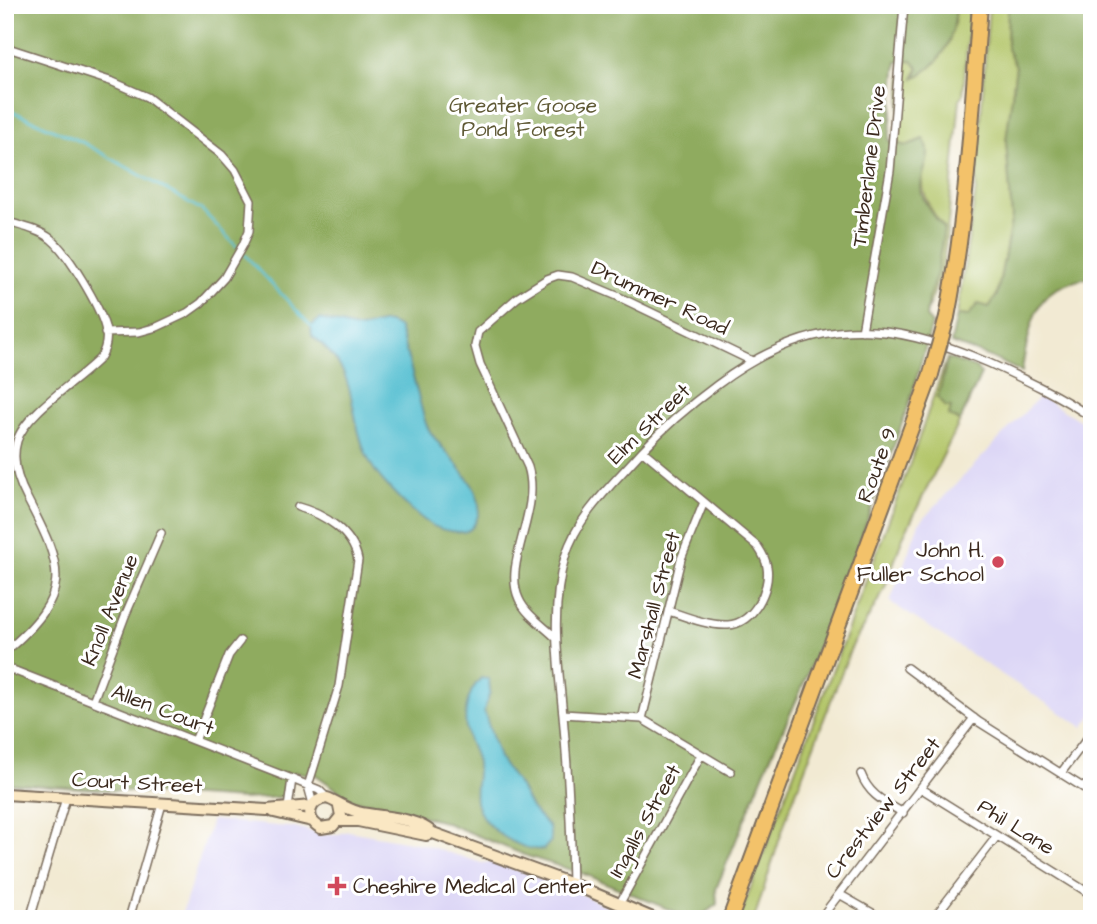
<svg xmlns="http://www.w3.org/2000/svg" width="1097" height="924" font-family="'Architects Daughter',sans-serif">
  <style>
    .built { fill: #dcd6f6 }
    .green { fill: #b4c66a; stroke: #787844; stroke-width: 2 }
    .forest { fill: #8fab5e; stroke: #656a3e; stroke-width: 2 }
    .water { fill: #55bfd1; stroke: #487478; stroke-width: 2 }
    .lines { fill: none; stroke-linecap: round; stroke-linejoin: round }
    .stream { stroke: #55bfd1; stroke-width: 2.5 }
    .street-casing { stroke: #7b6d5d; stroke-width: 10 }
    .secondary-casing { stroke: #7b6d5d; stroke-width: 14 }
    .highway-casing { stroke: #7b6d5d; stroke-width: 18 }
    .street { stroke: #fff; stroke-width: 7 }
    .secondary { stroke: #fae7c3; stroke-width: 10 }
    .highway { stroke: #f3c26a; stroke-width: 14 }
    .highway-bridge-casing { stroke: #7b6d5d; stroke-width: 18; stroke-linecap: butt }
    .highway-bridge { stroke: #f3c26a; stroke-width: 14 }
    .poi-dot { fill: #d1495b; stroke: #fff; stroke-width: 2.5 }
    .labels { text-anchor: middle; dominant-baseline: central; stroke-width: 6; stroke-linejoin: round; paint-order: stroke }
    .park-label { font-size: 21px; fill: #5f5935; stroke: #fff }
    .street-label { font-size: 21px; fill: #3b2a1e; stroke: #fff }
    .poi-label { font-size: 21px; fill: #3b2a1e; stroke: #fff; text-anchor: end }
  </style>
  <rect width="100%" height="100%" fill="#fff"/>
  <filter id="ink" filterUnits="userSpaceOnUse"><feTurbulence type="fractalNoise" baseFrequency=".0143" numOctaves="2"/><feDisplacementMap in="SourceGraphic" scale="14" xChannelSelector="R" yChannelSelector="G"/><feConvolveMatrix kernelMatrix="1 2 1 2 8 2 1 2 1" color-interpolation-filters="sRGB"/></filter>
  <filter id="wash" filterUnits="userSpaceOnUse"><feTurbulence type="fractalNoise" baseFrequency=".00686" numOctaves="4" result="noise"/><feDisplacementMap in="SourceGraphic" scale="28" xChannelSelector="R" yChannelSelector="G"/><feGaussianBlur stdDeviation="1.57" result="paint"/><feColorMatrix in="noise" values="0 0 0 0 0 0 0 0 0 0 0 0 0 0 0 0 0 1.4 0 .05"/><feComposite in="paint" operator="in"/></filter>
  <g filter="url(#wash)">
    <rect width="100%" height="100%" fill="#f2ead3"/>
    <path class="built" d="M1040 396 1092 428V715L1083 727 890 602 919 523Z
      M212 820 299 828 323 835 339 834 348 831 421 844 482 863 491 862 526 873 581 894 634 919H180Z"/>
    <path class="green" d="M956 5H970L963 95 960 99 947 233 942 270 925 317 928 299 937 273 944 228C916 193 923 181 923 139L906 146 897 143 903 61H912L919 68 914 76 955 20Z
      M989 5H1008L1007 49 1016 66 1006 141 1012 217 997 295 989 308 968 316 957 315 976 190Z
      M947 358H948L938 397 951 407 956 420 960 421 903 537 884 590 851 648 788 813 754 919H739L908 469Z"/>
    <path class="forest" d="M5 5H956C955 37 944 64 914 78L919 68 912 61 897 62 889 141 906 146 923 139C937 155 917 174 922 194 926 207 936 218 944 228L937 273 928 299 926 317 932 324 910 401 866 524 801 690 767 765 716 889 717 904 700 917 692 919 584 874 527 856 444 822 381 805 353 801 316 775 294 772 285 786 283 797 242 799 5 783Z
      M1008 5H1092V277C1052 285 1038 295 1029 335 1026 347 1023 360 1022 372L990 357 951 343 957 315 968 316 978 304 989 307 997 295 1012 217 1006 141 1016 66 1007 49Z
      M948 358 976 368 981 374 960 421 949 416 951 407H946L938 397Z"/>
    <path class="water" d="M320 319 356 328C373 329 383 315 399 328 406 350 412 373 418 395 421 405 423 417 427 426 438 451 493 488 476 521 470 534 462 533 450 531 430 528 420 517 405 504 388 487 372 472 364 449 346 400 360 374 312 336L311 326Z
      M481 678 489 679 490 692 484 711 499 758 520 787 531 808 549 827 551 841 543 850C518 850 482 828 476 802 474 790 478 777 477 764 476 755 471 747 468 738 462 718 466 693 481 678Z"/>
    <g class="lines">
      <path class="stream" d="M5 108 84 143 202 210 236 246
        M245 255 311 326"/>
    </g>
  </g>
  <g filter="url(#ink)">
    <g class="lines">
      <defs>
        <path id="street" d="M5 47 113 82 147 97 222 155 235 170 251 201 249 231 243 245 224 278 201 303 187 313 157 327 139 332 105 333
          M5 221C20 226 38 229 51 239 68 253 99 305 105 327 108 338 106 349 100 358 79 380 25 413 17 441 11 461 18 481 27 498 65 571 73 594 5 652
          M862 331 890 171 904 5
          M643 451 758 547C762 553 766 559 767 567 771 589 753 624 728 625 709 626 687 617 669 611
          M298 507C324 514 353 532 358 560L339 686 308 786 313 804
          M556 638C544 626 526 615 519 599 502 563 542 511 528 467L480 364 475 346 478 332 517 298 547 279 558 275 572 277 617 296 750 360
          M5 667 292 779 319 790 327 798
          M907 668 979 722 1092 793
          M93 701 125 616 161 533
          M563 714 642 719 731 772
          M642 719 681 559 704 502
          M195 741 229 655 240 641
          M1061 773 1092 732
          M861 774C869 795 885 802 903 813
          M922 789 1092 895
          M288 808 292 779
          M572 884C571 827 568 771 563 715 558 663 550 608 565 557 578 514 613 484 642 451 665 426 690 405 717 385 810 315 885 318 989 363 1024 379 1061 396 1092 418
          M839 894 883 919
          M620 903 701 755
          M30 919 66 798
          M129 919 162 804
          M820 919 974 718
          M933 919 997 836"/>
        <path id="secondary" d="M5 794 267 810 311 806
          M339 806 341 816 333 826 321 828C304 819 308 800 327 798 338 802 344 808 358 812 382 818 413 816 433 833L572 884 655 919
          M274 812 312 821
          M339 821H358L426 835 433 833"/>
        <path id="highway" d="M947 317C967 214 972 110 980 5
          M730 919 931 374"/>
      </defs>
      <use href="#street" class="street-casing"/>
      <use href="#secondary" class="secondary-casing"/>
      <use href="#highway" class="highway-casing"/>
      <use href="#street" class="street"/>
      <use href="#secondary" class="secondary"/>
      <use href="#highway" class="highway"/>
      <defs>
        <path id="highway-bridge" d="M931 374 947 317"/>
      </defs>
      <use href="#highway-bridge" class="highway-bridge-casing"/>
      <use href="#highway-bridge" class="highway-bridge"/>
    </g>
  </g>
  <g class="poi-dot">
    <circle cx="998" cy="562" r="7"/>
    <path d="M333.5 875.5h7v7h7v7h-7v7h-7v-7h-7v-7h7z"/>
  </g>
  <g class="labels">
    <g class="park-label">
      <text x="523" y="105">Greater Goose<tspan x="523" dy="24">Pond Forest</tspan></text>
    </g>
    <g class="street-label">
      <text transform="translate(869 166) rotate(-83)">Timberlane Drive</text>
      <text transform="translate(660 298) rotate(25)">Drummer Road</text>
      <text transform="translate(649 424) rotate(-44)">Elm Street</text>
      <text transform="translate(877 465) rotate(-70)">Route 9</text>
      <text transform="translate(654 605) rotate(-75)">Marshall Street</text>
      <text transform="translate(110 610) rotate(-68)">Knoll Avenue</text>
      <text transform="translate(163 710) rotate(21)">Allen Court</text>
      <text transform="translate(137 783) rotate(3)">Court Street</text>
      <text transform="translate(883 808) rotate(-52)">Crestview Street</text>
      <text transform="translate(645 821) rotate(-61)">Ingalls Street</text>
      <text transform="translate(1016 827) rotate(32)">Phil Lane</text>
    </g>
    <g class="poi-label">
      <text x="984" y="550">John H.<tspan x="984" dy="24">Fuller School</tspan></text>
      <text x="353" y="886" text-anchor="start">Cheshire Medical Center</text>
    </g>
  </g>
  <rect width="1097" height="924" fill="none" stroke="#fff" stroke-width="28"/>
</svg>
